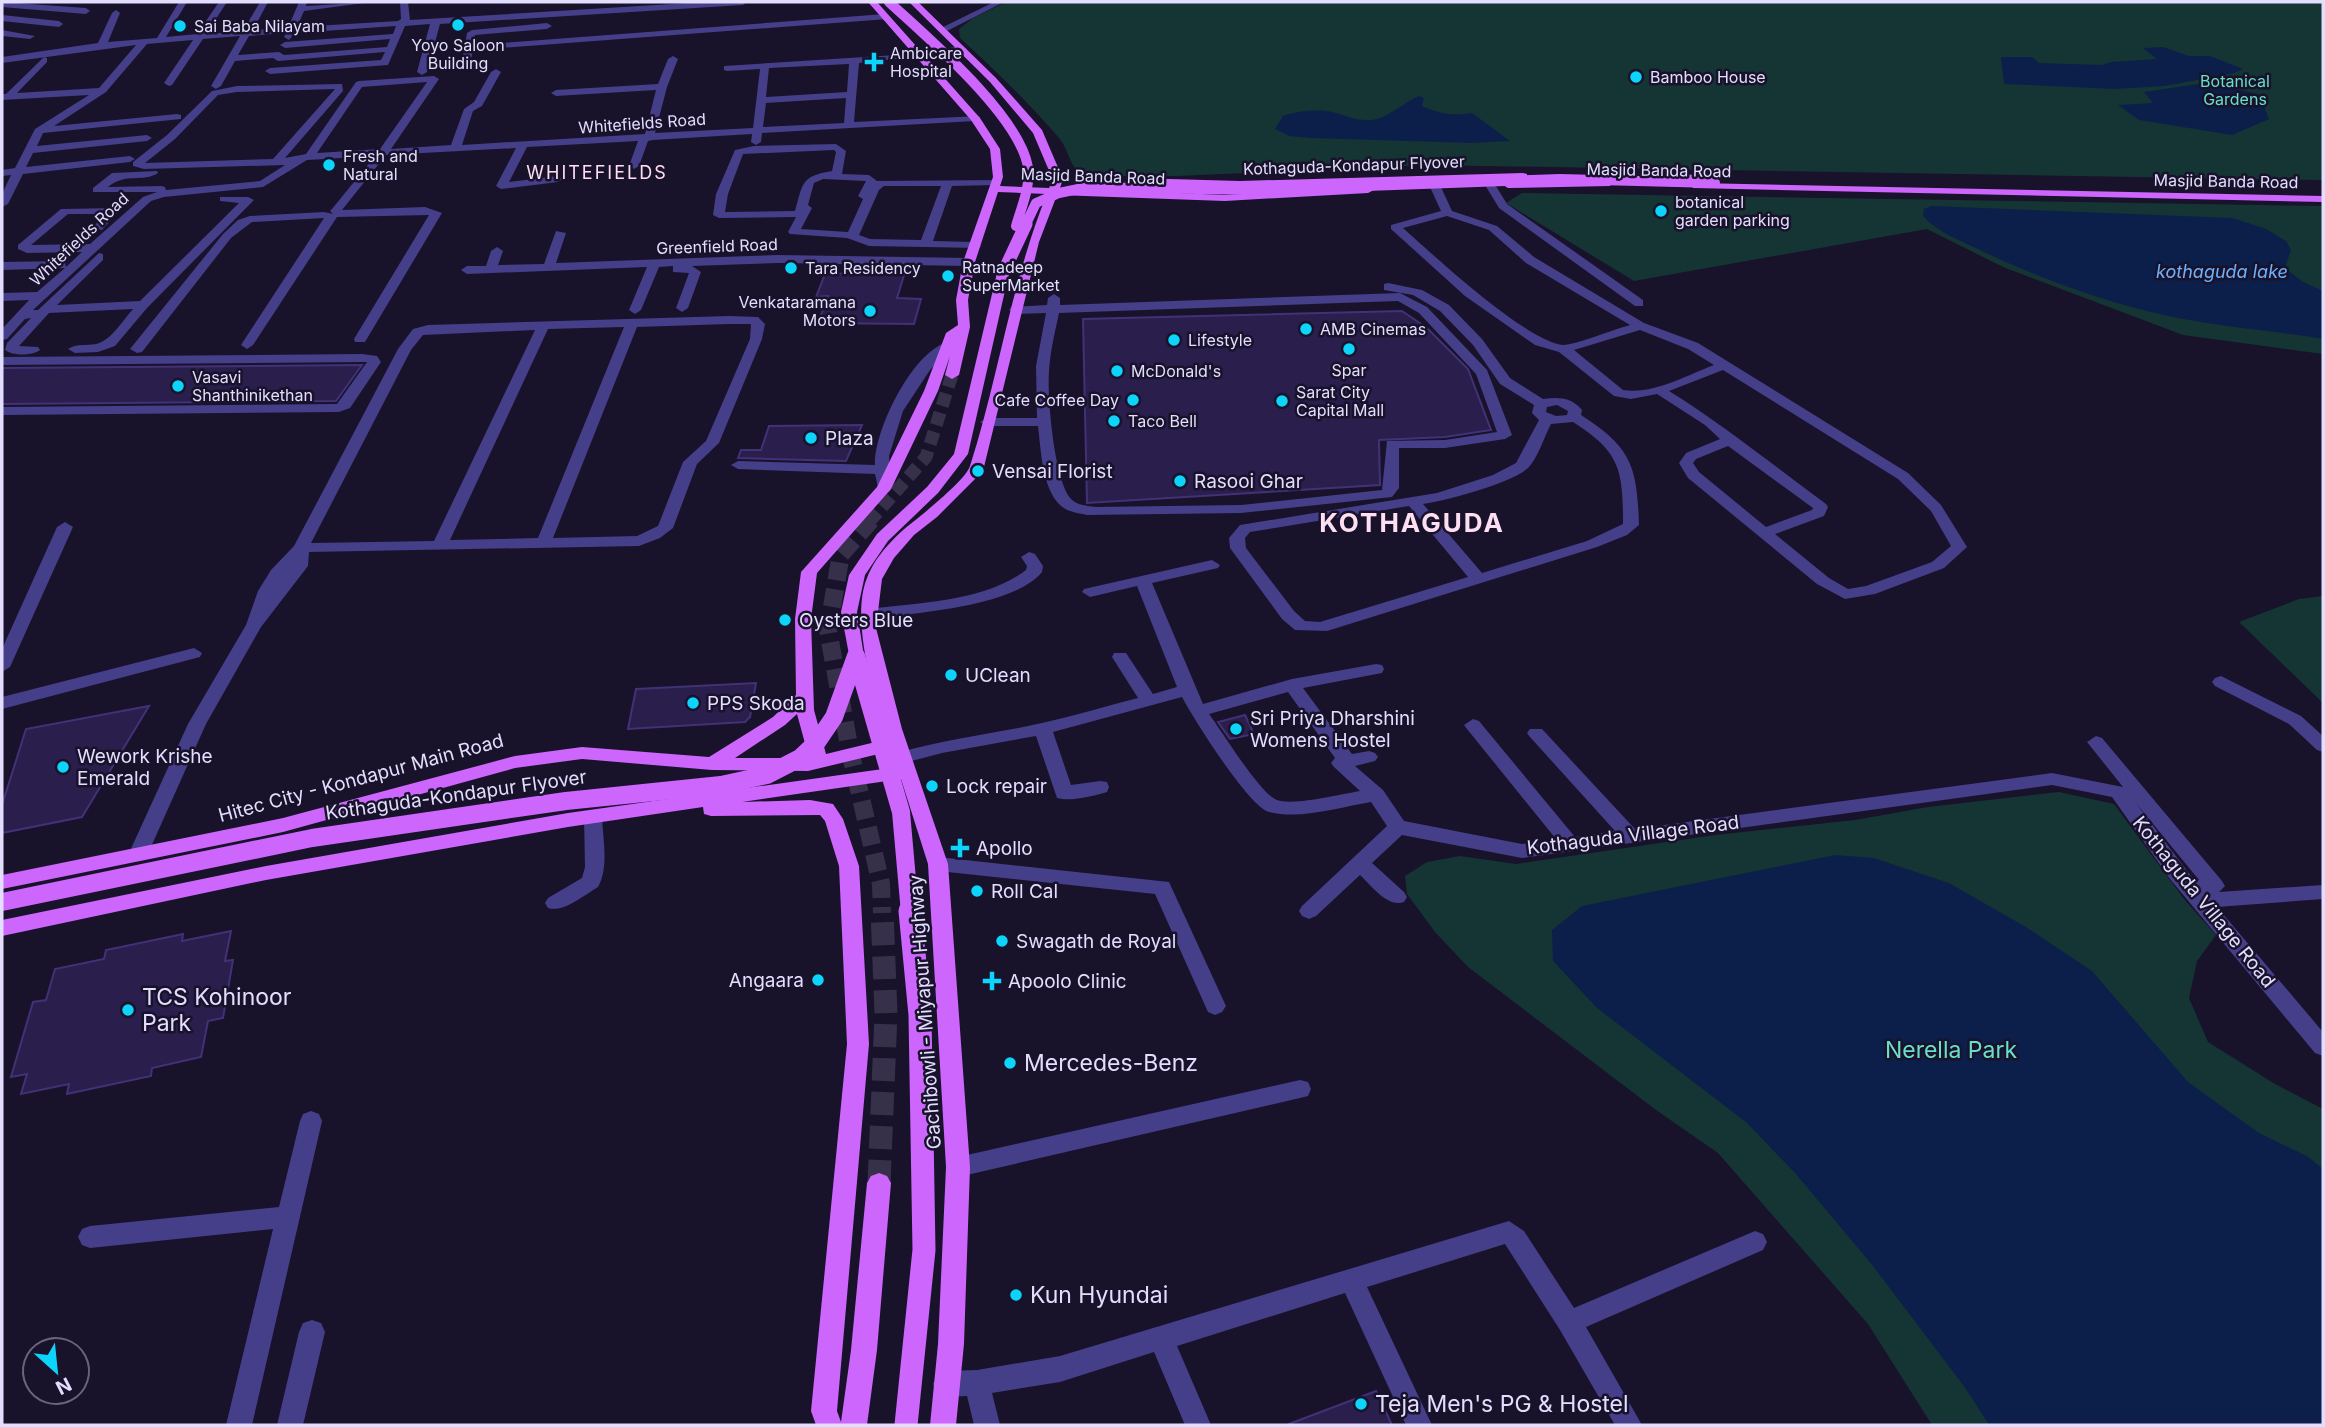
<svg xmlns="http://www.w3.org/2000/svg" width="2325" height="1427" font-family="Inter,sans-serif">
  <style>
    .green { fill: #153535 }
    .water { fill: #0c1f4a }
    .building { fill: #2a1e4c; stroke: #433178; stroke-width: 2 }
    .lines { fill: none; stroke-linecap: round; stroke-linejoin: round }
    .major-tunnel-far2 { stroke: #36304b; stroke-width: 13; stroke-dasharray: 13 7; stroke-linecap: butt }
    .major-tunnel-far1 { stroke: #36304b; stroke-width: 18; stroke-dasharray: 18 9; stroke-linecap: butt }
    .major-tunnel { stroke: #36304b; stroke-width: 23; stroke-dasharray: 23 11; stroke-linecap: butt }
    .minor { fill: #453e89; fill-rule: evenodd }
    .major { fill: #cd66fc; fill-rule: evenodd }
    .major-bridge-far3 { stroke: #cd66fc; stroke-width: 10 }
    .major-bridge-far2 { stroke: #cd66fc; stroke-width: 13 }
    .major-bridge-far1 { stroke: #cd66fc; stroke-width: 18 }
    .major-bridge { stroke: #cd66fc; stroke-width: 23 }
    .poi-dot { fill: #0cd4fb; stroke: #18122b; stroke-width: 2.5 }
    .labels { text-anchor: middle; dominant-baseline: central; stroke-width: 5; stroke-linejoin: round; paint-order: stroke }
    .far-poi-label { font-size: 16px; fill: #e3ddfe; stroke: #18122b; text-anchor: start }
    .far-park-label { font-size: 16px; fill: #68dfc9; stroke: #18122b }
    .far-street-label { font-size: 16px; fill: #e3ddfe; stroke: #18122b }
    .far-neighbourhood-label { font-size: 18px; letter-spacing: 2px; fill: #fedff1; stroke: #18122b }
    .far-water-label { font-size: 18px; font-style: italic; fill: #6db1fc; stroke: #18122b }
    .poi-label { font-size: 19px; fill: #e3ddfe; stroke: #18122b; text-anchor: start }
    .street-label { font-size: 19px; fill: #e3ddfe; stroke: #18122b }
    .near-poi-label { font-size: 23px; fill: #e3ddfe; stroke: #18122b; text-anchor: start }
    .near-park-label { font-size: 23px; fill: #68dfc9; stroke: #18122b }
    .district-label { font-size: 26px; font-weight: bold; letter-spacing: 2px; fill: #fedff1; stroke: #18122b }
  </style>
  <rect width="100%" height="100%" fill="#18122b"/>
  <path class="green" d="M1006 2H2323V180L1427 165 1178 176H1085C1069 169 1070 151 1059 138 1028 102 995 70 960 38L959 29 973 18Z
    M1522 193 2323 206V354L2183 335 2003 267 1927 229 1634 281 1506 203Z
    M2323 596V703L2239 622 2299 599Z
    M2059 792 2114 804 2184 899 2216 935 2197 961 2189 998 2208 1042 2275 1084 2323 1109V1425H1932L1868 1324 1718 1153 1656 1110 1468 967 1435 932 1407 894 1405 876 1427 862 1460 856 1516 864 1715 835 1855 820 1928 807Z"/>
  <path class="water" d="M2163 47 2189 56H2210L2243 69 2234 73 2165 86 2114 89 2004 84 2001 57H2032L2039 63 2102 65 2111 62 2157 59 2143 48Z
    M2211 82 2260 95 2269 119 2232 135 2139 120 2118 105 2153 103 2144 92Z
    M1419 96 1424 98 1422 106C1440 114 1452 116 1472 113L1510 141 1472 143 1311 138 1289 136 1275 129 1283 116C1297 111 1317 109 1332 112 1345 115 1356 121 1370 120 1388 119 1402 103 1419 96Z
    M1931 206 2233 218 2266 229 2286 241 2291 250 2285 268 2303 282 2323 291V339C2270 330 2216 327 2164 315 2103 302 2039 278 1982 251 1962 241 1938 233 1923 216L1924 209Z
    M1835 855 1874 858 1949 883 2026 927 2092 971 2188 1082 2259 1133 2307 1156 2323 1169V1425H1989L1966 1389 1873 1266 1795 1173 1747 1123 1597 1008 1553 961 1552 930 1582 906Z"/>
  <path class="building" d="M905 272 897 298 921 299 914 324 818 323 828 296 816 297 825 274Z
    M1402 311 1427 328 1468 369 1491 430 1445 437 1379 440 1380 485 1087 503 1083 319Z
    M362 365 336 401 2 404V368Z
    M862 425 846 461 738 458 741 450H761L769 426Z
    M756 683 750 717 745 722 628 729 636 689Z
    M149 706 82 817 2 833V805L26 729Z
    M1245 715 1254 734 1230 739 1218 722Z
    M231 931 225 961 233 960 223 1018 208 1021 201 1057 152 1068 151 1076 67 1094 69 1084 21 1094 27 1074 11 1077 33 1002 46 1000 55 969 104 959 106 950 183 934 182 941Z
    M1376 1391 1392 1425H1289V1424Z"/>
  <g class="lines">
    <path class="major-tunnel-far2" d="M869 522 926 457 952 375"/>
    <path class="major-tunnel-far1" d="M871 520 841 554 828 630 850 751 881 884 882 913"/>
    <path class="major-tunnel" d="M879 1183 886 1014 882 911"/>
    <path class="minor" d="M2 2 86 8 90 11 86 14 2 7Z
      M179 2H187L166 37 197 34 219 2H227L206 34 243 31 260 2H268L253 30 288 28 299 2H307L306 6 372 2 304 11 297 27 398 21 401 19 400 2H408L410 20 705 2H747L743 5 440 24 427 72 422 75 417 72 430 24 405 26 388 65 270 74 265 71 270 68 381 60 385 52 278 61 273 58 235 61 221 86 216 89 211 86 240 36 203 39 172 85 169 86 164 83 193 40 147 44 106 92 54 126 177 114 181 115V119L43 133 37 146 147 135 152 138 147 141 33 153 26 167 130 156 135 159 130 162 23 174 8 204 2 207V194L11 175 2 176V170L15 168 35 129 89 95 2 100V94H6L44 57 47 58V62L17 93 99 88 136 45 2 63V57L98 43 112 13 116 10 120 13 108 42 157 38ZM396 26 393 34 285 42 280 45 285 48 390 39 387 47 284 55 279 52 238 55 249 36 286 33 284 37 289 40 295 33Z
      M994 2H1004L945 32 937 30Z
      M885 14 888 15V19L473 50 469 70 461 68 467 33 472 30 547 23 552 26 547 29 475 35 474 45Z
      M2 15 59 21 63 24 59 27 2 21Z
      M2 30 35 36 30 39 2 36Z
      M962 46 967 49 965 51 859 63 854 122 979 116 980 118 975 121 762 133 761 142 756 145 751 142 752 134 653 140 648 141 639 166 634 169 629 166 638 141 527 147 509 182 558 176 563 179 558 182 501 189 496 186 516 148 386 155 342 210 425 207 442 213 365 342H355L354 339 429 215 337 217 253 345 247 349 241 345 324 218 252 222 231 238 142 352 137 353 130 349 223 234 238 220 250 216 324 212 333 214 330 211 332 209 375 156 307 160 263 187 164 197 151 201 33 310H38L99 253 103 254V260L57 305 140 301 239 203 220 201V197H248L254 200 147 308 115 346 98 352 75 353 68 349C77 343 86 346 96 344 111 341 123 320 133 309L49 313 19 346 38 347 40 350C32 356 13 356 5 350L7 343 31 318 25 319 7 339 2 340V329L29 300 2 301V293L37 292 65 268 2 270V262L61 261 65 262 66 267 82 252 27 253 18 249V245L61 209 118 208V212L102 230 92 228 105 214H68L31 245 90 244 143 197 157 192H93V188L112 173 157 171 158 173C143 183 126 172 108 187L161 186 165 187 166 190 260 181 285 165 144 169 133 166V162L167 135 212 91 237 86 342 84 343 91 285 158 306 154 356 82 359 81 434 76 439 79 391 149 451 145 464 109 474 102 491 72 496 69 501 72 482 106 473 111 462 145 645 134 656 90 556 96 551 93 556 90 658 84 668 59 673 56 678 59 667 87 655 133 753 128 760 69 727 71 724 70V66L896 55ZM849 64 847 92 766 97 769 68ZM427 82 380 149 317 153 362 87ZM335 89 273 159 145 163 175 139 218 95 237 92ZM846 98 844 123 763 127 766 103Z
      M836 144 846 151 842 174 869 175 877 181 1000 180 1001 182 996 185 952 186 933 241 975 242 981 246 979 248 869 246 847 238 790 234 788 232 796 217 719 218 713 215 716 194 735 150 754 146ZM834 150 836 152 832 171C801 176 803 183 795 211L725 212 728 194 743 154ZM823 179 866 181 858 196 863 199 848 232 801 229 812 208 808 205 814 183ZM884 186H941L921 240 870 239 859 235 879 190Z
      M1486 183H1494L1507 204 1643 300V306H1635L1499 208 1485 185Z
      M1432 185H1440L1452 211 1497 226 1534 257 1644 323 1698 343 1908 473 1941 505 1967 547 1944 568 1875 594 1845 599 1817 584 1688 478 1679 463 1686 453 1720 439 1705 425 1657 394 1631 399 1614 396 1559 352 1535 345 1465 296 1391 229V225L1441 211 1430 187ZM1447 216 1489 230 1526 263 1630 325C1615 329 1575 345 1563 345 1527 342 1432 254 1403 228ZM1640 330 1688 349 1714 365C1687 375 1653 395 1623 390L1574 350ZM1723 370 1898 479 1931 511 1951 546 1932 562 1866 586 1848 589 1829 578 1775 534 1824 516 1828 507 1826 504C1774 466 1724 425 1669 391ZM1728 446 1813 508 1812 510 1766 527 1699 472 1693 463 1696 459Z
      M556 231 566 233 556 263 778 255 969 258 975 262 969 266 778 263 692 266 701 272 688 308 682 312 676 308 689 273 673 272V266L659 267 641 310 635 314 629 310 647 267 467 274 461 270 467 266H486L491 251 497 247 503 251 498 265 544 264Z
      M1388 283 1422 290 1449 305 1482 339 1510 378 1543 399C1559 397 1571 397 1582 410L1581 415C1632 448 1637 466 1639 525L1627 535 1597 547 1327 631 1295 630 1282 619 1230 548 1229 538 1240 525 1437 493 1493 475 1516 463 1539 420 1532 413 1534 405 1500 384 1473 345 1440 311 1413 295 1384 290V284ZM1557 405 1568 411 1567 415 1556 416 1546 412 1547 407ZM1573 422C1620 452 1623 469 1623 524L1587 541 1482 573 1423 504C1445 501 1513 483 1528 468 1538 458 1544 437 1551 424ZM1409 506 1468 577 1320 622 1305 621 1294 611 1246 548 1245 538 1250 532Z
      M1400 293 1427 307 1487 370 1512 435 1505 439 1445 448H1399V488L1392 497 1241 513 1087 515C1078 513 1068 512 1061 506 1042 489 1041 450 1038 426H987L980 422 987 418H1037L1036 366 1046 313 1015 314 1009 310 1011 307 1047 305 1048 298 1054 294 1060 298V305ZM1398 301 1419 313 1476 374 1497 432 1445 440 1387 441 1382 490 1241 505 1096 507C1087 506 1077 505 1071 499 1054 481 1047 396 1049 372 1050 352 1055 332 1059 313Z
      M729 316 758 317 765 324 762 339 719 443 697 464 673 528 660 538 639 546 309 552 308 566 261 627 206 724 146 858H132L129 853 188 724 246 625 258 591 271 570 294 546 398 349 413 329 428 325ZM729 324H751L750 339 706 441 683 462 658 526 637 536 553 538 637 327ZM624 327 538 538 450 540 548 329ZM535 330 434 541 311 543 411 350 423 335Z
      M947 342 953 346 930 370 903 411 889 456 891 489 889 492H879L875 474 738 469 731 465 738 461 875 465C874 430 912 353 947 342Z
      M362 354 377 356 381 362 350 408 339 412 2 415V407L337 404 367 362 2 365V357Z
      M65 522 73 527 10 667 2 672V649L57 527Z
      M1029 552 1035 554 1043 566 1042 572C1014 607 914 613 870 619L862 614 870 609C921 602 983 602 1026 570L1027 566 1021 557Z
      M1212 560 1220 565 1218 568 1152 583 1203 704 1292 679 1376 664 1382 665 1384 669 1382 673 1303 688 1352 754 1369 751 1375 753 1378 757 1375 761 1355 766 1383 790 1404 821 1522 844 1556 839 1467 729 1464 725 1473 719 1479 721 1575 837 1615 831 1530 737 1527 733 1530 729H1542L1635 829 2052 773 2123 787 2087 742 2096 736 2102 738 2222 881 2225 886 2219 892 2323 885V899L2217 907 2323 1032V1056L2315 1053 2170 879 2112 797 2052 785 1522 858 1402 835 1372 863 1404 892 1407 897 1404 902C1387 908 1371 885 1360 875L1316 916 1309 919 1302 916 1299 911 1302 906 1387 826 1371 802C1340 807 1301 820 1269 812 1249 807 1193 718 1182 697L1053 732 1071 785 1100 781 1107 782 1109 787 1107 792C1093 796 1071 802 1057 798L1036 736 942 753 904 763 898 761 895 757 898 753C945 739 994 734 1042 723 1074 716 1106 706 1138 698L1112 657 1114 653H1126L1153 694 1177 687 1137 586 1090 597 1082 592 1084 589ZM1288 692 1335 758 1331 763 1334 767 1360 791C1341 794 1294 806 1277 800 1260 794 1222 731 1209 714ZM2135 802 2199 880H2194Z
      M194 648 202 653 200 657 2 709V697Z
      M2221 676 2301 716 2323 736V752L2317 750 2289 724 2215 686 2212 682 2215 678Z
      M593 810 600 812 602 817C603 840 609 867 598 887 584 895 564 913 548 908L545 903 548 898 582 878 585 867 584 817 586 812Z
      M938 857 1169 882 1226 1006 1222 1012 1215 1015 1208 1012 1155 894 938 871 931 869 928 864 931 859Z
      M1300 1080 1308 1082 1311 1089 1308 1096 1300 1098 958 1177 950 1174 946 1167 950 1160 958 1157Z
      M311 1111 319 1114 322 1121 252 1425H226L273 1229 90 1248 82 1245 78 1237 82 1229 90 1226 279 1207 300 1121 303 1114Z
      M1509 1221 1524 1231 1574 1308 1755 1231 1763 1234 1767 1242 1763 1250 1586 1327 1642 1425H1615L1560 1330 1505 1244 1367 1287 1432 1425H1406L1345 1293 1177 1346 1211 1425H1185L1154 1352 1060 1382 992 1393 1000 1425H974L967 1396 946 1397 937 1393 933 1384 937 1375 946 1371 977 1370 1060 1356Z
      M312 1320 321 1323 325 1332 303 1425H277L299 1332 303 1323Z"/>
    <path class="major" d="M868 2H877L980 118 1000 149 1003 177 1000 186 1049 188 1053 180 1033 133 990 82 909 2H918L996 78 1042 130 1063 179 1060 188 1225 195 1368 187 1374 190 1368 193 1225 201 1057 195 1039 242 983 471 937 517 914 535 894 558 882 579 876 628 902 729 948 864 970 1167 964 1344 956 1425H930L938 1344 946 1167 928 864 901 779 742 802 810 800 833 804 843 819 859 866 869 1044 837 1411 841 1422 851 1350 867 1183 871 1176 879 1173 887 1176 891 1183 877 1350 867 1425H816L811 1411 847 1044 839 866 825 821 820 815 711 816 704 814 703 807 568 827 266 880 2 936V920L266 866 568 813 897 767 891 751 808 771 712 770 582 759 515 768 283 832 2 889V875L283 818 515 756 582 747 709 757 773 717 796 695 795 619 801 572 877 487 924 391 946 333 958 325 956 300 963 262 993 177 990 149 971 120ZM998 192 1047 194C1011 282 999 376 970 466 966 479 930 508 918 518 898 533 876 554 867 578 850 619 874 698 888 739L826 754 814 710 811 619 817 573 891 489 938 391 950 356 945 375 952 379 959 375 970 327 968 300 975 262ZM797 714 809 758H735L785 725Z
      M1523 173 1527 174V178L1240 187 1134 184 1129 181 1134 178 1240 181Z
      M1649 174 1712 175 1717 178 1712 181 1645 179V175Z
      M1606 181 1611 184 1610 186 1508 188 1503 185 1508 182Z
      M1697 183 2323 196V202L1693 188 1692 186Z
      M1003 269 1009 273 968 454 938 493 888 541 865 575 857 612 864 656 862 660H850L841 612 849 575 877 534 927 487 954 454 997 273Z"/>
    <path class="major-bridge-far3" d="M889 2C928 38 1019 115 1028 167 1031 186 1021 208 1016 226
      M1025 226 1036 203 1059 193 1088 187 1254 190 1560 179 1715 183"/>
    <path class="major-bridge-far2" d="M1003 273 1026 224"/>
    <path class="major-bridge-far1" d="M856 656 901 812 910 913
      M2 902 312 838 566 801 721 785 767 775 800 758 817 742 834 717 856 656"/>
    <path class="major-bridge" d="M906 1425 924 1250 920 1015 910 911"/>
  </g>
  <g class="poi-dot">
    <circle cx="458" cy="25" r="7"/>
    <circle cx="180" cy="26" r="7"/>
    <path d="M870.5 51.5h7v7h7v7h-7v7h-7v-7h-7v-7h7z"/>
    <circle cx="1636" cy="77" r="7"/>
    <circle cx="329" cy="165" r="7"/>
    <circle cx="1661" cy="211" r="7"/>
    <circle cx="791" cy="268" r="7"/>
    <circle cx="948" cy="276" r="7"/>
    <circle cx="870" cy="311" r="7"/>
    <circle cx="1306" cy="329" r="7"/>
    <circle cx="1174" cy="340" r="7"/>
    <circle cx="1349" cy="349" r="7"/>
    <circle cx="1117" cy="371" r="7"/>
    <circle cx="178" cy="386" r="7"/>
    <circle cx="1133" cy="400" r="7"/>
    <circle cx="1282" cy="401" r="7"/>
    <circle cx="1114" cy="421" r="7"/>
    <circle cx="811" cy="438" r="7"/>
    <circle cx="978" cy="471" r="7"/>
    <circle cx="1180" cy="481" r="7"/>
    <circle cx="785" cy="620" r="7"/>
    <circle cx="951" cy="675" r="7"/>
    <circle cx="693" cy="703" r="7"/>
    <circle cx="1236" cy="729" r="7"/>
    <circle cx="63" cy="767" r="7"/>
    <circle cx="932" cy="786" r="7"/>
    <path d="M956.5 837.5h7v7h7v7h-7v7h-7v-7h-7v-7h7z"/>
    <circle cx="977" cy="891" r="7"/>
    <circle cx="1002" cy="941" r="7"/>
    <circle cx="818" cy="980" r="7"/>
    <path d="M988.5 970.5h7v7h7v7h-7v7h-7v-7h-7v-7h7z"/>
    <circle cx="128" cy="1010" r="7"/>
    <circle cx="1010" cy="1063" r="7"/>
    <circle cx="1016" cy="1295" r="7"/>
    <circle cx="1361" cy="1404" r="7"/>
  </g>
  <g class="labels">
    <g class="far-poi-label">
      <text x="194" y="26">Sai Baba Nilayam</text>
      <text x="458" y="45" text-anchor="middle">Yoyo Saloon<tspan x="458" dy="18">Building</tspan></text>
      <text x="890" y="53">Ambicare<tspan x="890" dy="18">Hospital</tspan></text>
      <text x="1650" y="77">Bamboo House</text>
      <text x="343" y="156">Fresh and<tspan x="343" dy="18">Natural</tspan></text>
      <text x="1675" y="202">botanical<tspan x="1675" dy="18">garden parking</tspan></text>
      <text x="962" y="267">Ratnadeep<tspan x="962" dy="18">SuperMarket</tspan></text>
      <text x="805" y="268">Tara Residency</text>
      <text x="856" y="302" text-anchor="end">Venkataramana<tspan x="856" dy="18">Motors</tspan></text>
      <text x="1320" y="329">AMB Cinemas</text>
      <text x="1188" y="340">Lifestyle</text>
      <text x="1349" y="370" text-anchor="middle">Spar</text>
      <text x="1131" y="371">McDonald's</text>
      <text x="192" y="377">Vasavi<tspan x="192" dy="18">Shanthinikethan</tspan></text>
      <text x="1296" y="392">Sarat City<tspan x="1296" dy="18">Capital Mall</tspan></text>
      <text x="1119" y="400" text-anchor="end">Cafe Coffee Day</text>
      <text x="1128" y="421">Taco Bell</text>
    </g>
    <g class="far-park-label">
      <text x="2235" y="81">Botanical<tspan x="2235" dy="18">Gardens</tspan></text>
    </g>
    <g class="far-street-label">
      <text transform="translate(642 123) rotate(-4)">Whitefields Road</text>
      <text transform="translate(1354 165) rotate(-2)">Kothaguda-Kondapur Flyover</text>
      <text transform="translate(1659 170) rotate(1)">Masjid Banda Road</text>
      <text transform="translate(1093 176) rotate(2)">Masjid Banda Road</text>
      <text transform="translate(2226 181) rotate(1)">Masjid Banda Road</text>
      <text transform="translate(79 239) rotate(-43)">Whitefields Road</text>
      <text transform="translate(717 246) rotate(-2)">Greenfield Road</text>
    </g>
    <g class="far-neighbourhood-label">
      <text x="597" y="172">WHITEFIELDS</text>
    </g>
    <g class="far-water-label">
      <text x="2222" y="271">kothaguda lake</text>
    </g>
    <g class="poi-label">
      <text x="825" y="438">Plaza</text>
      <text x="992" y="471">Vensai Florist</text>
      <text x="1194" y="481">Rasooi Ghar</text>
      <text x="799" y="620">Oysters Blue</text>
      <text x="965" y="675">UClean</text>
      <text x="707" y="703">PPS Skoda</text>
      <text x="1250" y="718">Sri Priya Dharshini<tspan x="1250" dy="22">Womens Hostel</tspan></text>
      <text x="77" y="756">Wework Krishe<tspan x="77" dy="22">Emerald</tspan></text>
      <text x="946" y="786">Lock repair</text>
      <text x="976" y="848">Apollo</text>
      <text x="991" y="891">Roll Cal</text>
      <text x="1016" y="941">Swagath de Royal</text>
      <text x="804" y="980" text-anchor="end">Angaara</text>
      <text x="1008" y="981">Apoolo Clinic</text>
    </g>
    <g class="street-label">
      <text transform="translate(361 778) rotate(-15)">Hitec City - Kondapur Main Road</text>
      <text transform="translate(456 795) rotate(-8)">Kothaguda-Kondapur Flyover</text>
      <text transform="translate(1633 835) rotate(-7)">Kothaguda Village Road</text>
      <text transform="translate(2204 902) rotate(51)">Kothaguda Village Road</text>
      <text transform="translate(925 1012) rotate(-94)">Gachibowli - Miyapur Highway</text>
    </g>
    <g class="near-poi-label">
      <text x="142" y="997">TCS Kohinoor<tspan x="142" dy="26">Park</tspan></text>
      <text x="1024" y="1063">Mercedes-Benz</text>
      <text x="1030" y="1295">Kun Hyundai</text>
      <text x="1375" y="1404">Teja Men's PG &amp; Hostel</text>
    </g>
    <g class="near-park-label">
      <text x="1951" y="1050">Nerella Park</text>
    </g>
    <g class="district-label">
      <text x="1412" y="522">KOTHAGUDA</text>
    </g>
  </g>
  <rect width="2325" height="1427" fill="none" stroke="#e3ddfe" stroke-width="7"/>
  <g transform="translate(56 1371) rotate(153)"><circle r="33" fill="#18122b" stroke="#69637f" stroke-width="2"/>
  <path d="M0-5L12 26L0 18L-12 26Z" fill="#0cd4fb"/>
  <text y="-10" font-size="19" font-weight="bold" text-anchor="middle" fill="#e3ddfe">N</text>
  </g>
</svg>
